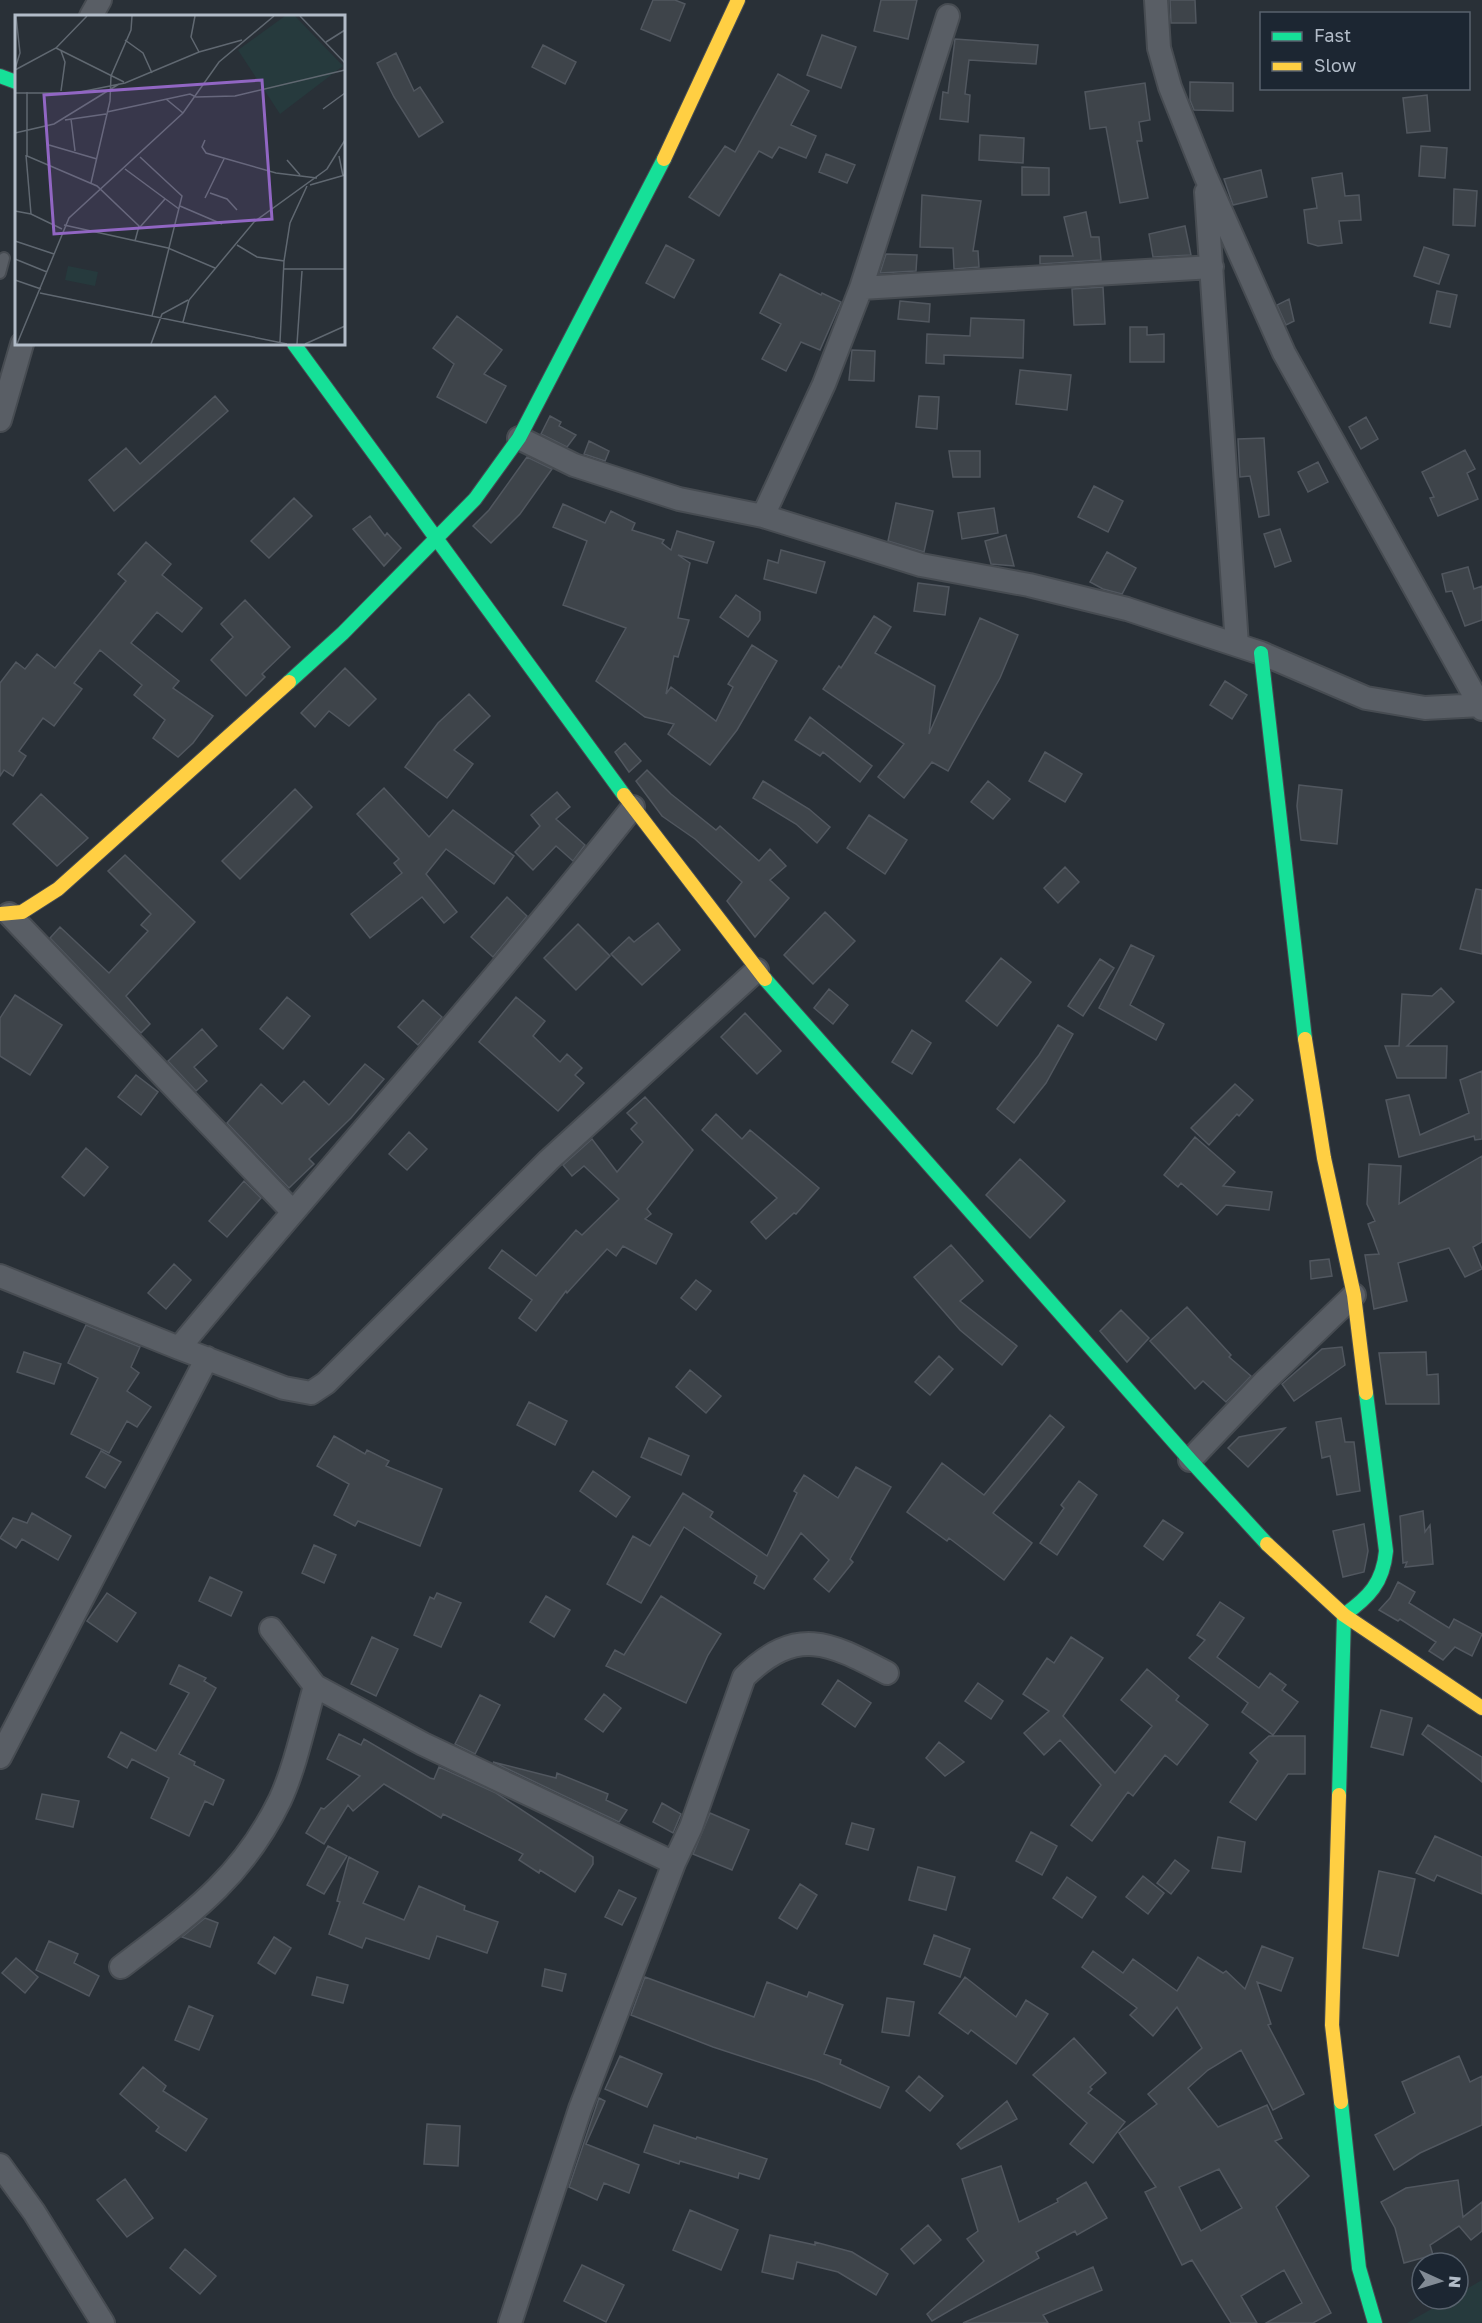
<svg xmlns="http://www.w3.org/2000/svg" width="1482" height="2323" font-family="'Golos Text',sans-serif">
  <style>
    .green { fill: #263a3d }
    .building { fill: #3e444a; stroke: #51575f; stroke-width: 1.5; fill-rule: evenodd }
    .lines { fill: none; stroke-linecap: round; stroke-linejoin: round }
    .lane-casing { stroke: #474c52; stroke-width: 14 }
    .street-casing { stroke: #474c52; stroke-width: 26 }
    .fast-casing { stroke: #474c52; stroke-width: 16 }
    .slow-casing { stroke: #474c52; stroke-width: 16 }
    .lane { stroke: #595e65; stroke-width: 10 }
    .street { stroke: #595e65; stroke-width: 22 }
    .fast { stroke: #16e098; stroke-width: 14 }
    .slow { stroke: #ffcf43; stroke-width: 14 }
    .inset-road { fill: none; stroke: #606871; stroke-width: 1.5 }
    .view { fill: #9166c3; fill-opacity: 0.15; stroke: #9166c3; stroke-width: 3 }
    .inset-edge { fill: none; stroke: #b2bcc8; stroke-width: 3 }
  </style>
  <rect width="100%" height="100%" fill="#293037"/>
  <path class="green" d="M1482 2280V2323H1407L1449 2299H1458V2294Z"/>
  <path class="building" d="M653 0H675L685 4 670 41 641 29Z
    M881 0H917L908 39 874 31Z
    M1170 0H1195L1196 23H1171Z
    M822 35 856 47 841 88 807 75Z
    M955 39 1038 45 1036 64 969 60 965 94 970 95 968 122 940 119 943 92 948 93Z
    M543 45 576 62 565 84 532 67Z
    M396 53 414 91 420 87 443 122 419 137 394 97 377 63Z
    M778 74 809 91 791 125 816 136 806 158 779 147 772 158 759 151 719 216 689 197 725 146 735 152Z
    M1190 82 1233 83V111L1194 110 1190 100Z
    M1145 83 1150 120 1139 122 1142 141H1137L1148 198 1120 203 1106 127 1090 129 1085 92Z
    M1427 95 1430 131 1407 133 1403 98Z
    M980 135 1024 138 1023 163 979 160Z
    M1421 146 1447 148 1445 178 1419 176Z
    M826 154 855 165 847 183 819 172Z
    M1022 167 1049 168V195H1022Z
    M1261 170 1267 197 1233 205 1224 179Z
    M1342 173 1345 196 1359 195 1361 220 1339 221 1342 243 1318 246 1308 243 1304 210 1317 208 1312 178Z
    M1454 189 1477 191 1475 226 1453 225Z
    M922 195 981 201 973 251H978L979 267 954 269 953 248 920 247Z
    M1086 212 1091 237H1099L1101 260 1040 264V256H1073L1064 217Z
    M1185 226 1191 255 1153 257 1149 234Z
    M666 245 694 260 674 298 646 283Z
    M1424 247 1449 255 1439 284 1414 276Z
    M886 254 917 255 916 271 880 273Z
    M780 274 821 295 822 293 841 302 820 350 801 342 786 371 762 359 781 324 760 313Z
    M1103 287 1105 324 1074 325 1072 289Z
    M1437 291 1457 295 1450 327 1430 323Z
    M1289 299 1294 321 1286 325 1277 305Z
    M900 301 930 304 929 322 898 319Z
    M457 316 502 350 484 374 506 386 486 423 437 397 454 364 433 348Z
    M971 318 1024 320 1023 358 944 355V364L926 363 927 334 970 336Z
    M1130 327H1147V335L1164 334V362H1130Z
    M852 350 875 351 874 381 849 380Z
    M1020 370 1071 375 1067 410 1016 404Z
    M215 396 228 411 114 511 89 480 126 448 140 464Z
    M919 396 939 397 937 429 916 427Z
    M550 416 561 422 559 426 576 435 567 447 541 434Z
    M1366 417 1378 439 1361 449 1349 427Z
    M1264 438 1269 515 1259 517 1250 476 1240 477 1238 439Z
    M589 441 609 451 605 461 584 454Z
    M1465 450 1475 469 1467 473 1478 499 1438 516 1430 498 1434 497 1422 472Z
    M949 451H980V477H953Z
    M527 457 552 469 520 514 491 543 473 526 489 510Z
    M1318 462 1328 482 1308 492 1298 472Z
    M1094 486 1123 501 1108 532 1078 517Z
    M294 498 312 516 269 558 251 541Z
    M896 503 933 511 924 552 888 541Z
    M563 504 605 523 611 511 635 523 632 530 664 540 662 543 671 550 677 531 714 542 707 563 678 555 690 563 678 618 689 620 678 657 674 656 666 694 671 687 716 721 733 687 728 684 752 645 777 661 737 730 710 765 668 734 674 724 645 717 596 681 626 628 563 605 587 541 553 527Z
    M994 508 998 533 962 539 958 513Z
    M370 516 385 536 387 533 401 548 384 566 353 529Z
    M1280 529 1291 561 1275 567 1264 534Z
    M1006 535 1014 566 991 564 985 541Z
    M146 542 171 564 162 575 202 608 182 632 157 612 131 643 179 681 173 688 213 716 193 743 178 757 153 738 165 720 134 695 142 685 100 650 74 683 82 689 54 726 43 718 19 751 26 756 13 776 4 770 0 776V683L16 662 25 669 37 654 55 668 126 581 118 574Z
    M781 550 825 562 816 593 764 579 768 560 778 563Z
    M1107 552 1136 568 1122 594 1103 589 1090 582Z
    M1468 567 1474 589 1482 586V620L1465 626 1452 591 1446 592 1442 574Z
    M918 583 949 587 945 615 914 611Z
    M736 595 760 612V620L748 637 720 617Z
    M245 600 290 647 262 674 265 677 246 696 211 660 233 637 221 624Z
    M874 616 891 627 875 653 935 686 929 734 980 618 1018 635 1000 678 948 771 932 762 904 798 878 777 904 744 823 689 839 666 841 668Z
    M345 668 376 699 349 726 329 711 315 727 301 713Z
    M1225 681 1247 695 1232 719 1210 705Z
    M469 694 490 716 454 750 473 764 447 798 405 767 438 723Z
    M810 717 872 766 860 782 823 752 820 756 795 740Z
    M625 743 641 761 629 772 615 752Z
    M1045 752 1082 774 1065 802 1029 781Z
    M647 770 671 794 716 830 720 826 759 861 770 849 786 866 770 880 789 898 755 937 727 901 742 882 695 839 662 816 636 781Z
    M763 781 809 809 830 827 817 843 796 824 753 798Z
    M988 781 1010 799 993 819 971 802Z
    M1299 785 1342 790 1337 844 1301 840 1297 806Z
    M384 788 429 837 453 810 514 856 494 884 446 849 426 874 457 912 444 923 422 897 370 938 351 914 402 873 394 863 399 859 357 814Z
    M295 789 312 807 240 879 222 861Z
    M557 792 570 807 556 819 585 845 573 861 556 846 533 870 515 852 540 826 531 815Z
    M41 794 88 838 57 866 13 824Z
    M869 815 907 840 885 874 847 848Z
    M125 855 195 922 126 996 150 1024 141 1033 50 938 60 927 109 973 148 931 141 925 151 914 108 871Z
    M1065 867 1079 882 1058 903 1044 888Z
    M1476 889 1482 890V954L1460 949Z
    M507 897 527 916 493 957 471 937Z
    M825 912 855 941 813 984 784 955Z
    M658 923 680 950 642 985 611 954 629 937 634 942Z
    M578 924 610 956 576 990 544 958Z
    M1131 945 1154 956 1130 1005 1164 1024 1156 1040 1099 1008Z
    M1001 958 1031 982 997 1026 966 1001Z
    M1100 959 1114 968 1083 1016 1068 1006Z
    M1441 988 1454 1002 1407 1046H1447L1446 1078H1397L1385 1046H1399L1402 994 1432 996Z
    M829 989 848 1005 833 1024 814 1008Z
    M15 995 62 1025 30 1075 0 1056V1018Z
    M287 997 310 1016 283 1049 260 1029Z
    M516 997 545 1021 533 1036 560 1062 567 1054 582 1068 575 1075 584 1083 558 1111 479 1042Z
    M423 1000 442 1017 418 1045 398 1027Z
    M745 1013 781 1051 757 1074 721 1037Z
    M1058 1025 1073 1034 1046 1083 1014 1123 997 1109 1039 1055Z
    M202 1029 217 1046 194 1067 207 1081 196 1091 168 1061Z
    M912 1030 931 1043 912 1074 892 1062Z
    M365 1064 384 1079 351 1118 309 1159 314 1164 289 1188 227 1123 261 1084 282 1104 304 1081 329 1105Z
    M1482 1071V1139L1475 1140 1474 1136 1399 1157 1386 1100 1409 1095 1420 1135 1469 1113 1460 1080Z
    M136 1075 158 1092 141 1115 118 1097Z
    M1235 1084 1253 1100 1239 1116 1237 1114 1209 1145 1191 1128Z
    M645 1097 693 1150 647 1209 651 1214 645 1219 672 1234 656 1264 623 1246 616 1256 607 1249 567 1293 566 1291 536 1331 519 1318 532 1300 489 1268 502 1250 536 1276 576 1230 582 1235 619 1199 584 1166 572 1176 563 1165 592 1139 617 1172 643 1142 631 1129 637 1123 627 1113Z
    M716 1114 742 1139 750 1130 819 1188 796 1214 794 1213 766 1239 751 1222 777 1198 702 1130Z
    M409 1132 427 1149 407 1170 389 1154Z
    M1195 1137 1235 1172 1223 1186 1272 1192 1269 1210 1226 1205 1217 1215 1181 1183 1178 1187 1164 1175Z
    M86 1148 108 1167 84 1196 62 1177Z
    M1482 1156V1242L1473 1247 1482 1269 1465 1277 1449 1248 1398 1263 1407 1301 1374 1309 1365 1255 1379 1254 1368 1224 1375 1221 1367 1204 1369 1164 1401 1166 1399 1204Z
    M1020 1159 1065 1201 1030 1238 986 1195Z
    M244 1181 261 1198 227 1237 209 1221Z
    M951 1245 983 1281 960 1301 1017 1346 1002 1365 960 1330 914 1277Z
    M1329 1259 1332 1276 1311 1279 1310 1261Z
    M174 1264 191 1280 166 1309 148 1293Z
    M696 1280 711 1291 696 1310 681 1298Z
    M1187 1307 1231 1355 1229 1357 1251 1376 1226 1402 1203 1381 1195 1389 1150 1341Z
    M1121 1310 1149 1338 1127 1362 1100 1331Z
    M86 1325 140 1347 131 1367 139 1373 127 1391 151 1407 137 1427 127 1421 109 1453 71 1434 98 1378 68 1363Z
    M1342 1347 1345 1365 1294 1401 1282 1384 1322 1349Z
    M24 1352 61 1364 54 1384 17 1372Z
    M1426 1352 1427 1375 1438 1374 1439 1404H1386L1379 1353Z
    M939 1356 953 1369 930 1395 915 1382Z
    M690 1370 721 1396 706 1413 676 1387Z
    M529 1402 567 1421 555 1445 517 1425Z
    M1050 1415 1064 1427 993 1513 1032 1543 1004 1580 949 1538 947 1541 907 1512 942 1463 984 1495Z
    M1341 1418 1345 1442H1354L1360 1491 1337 1495 1330 1456 1322 1458 1316 1422Z
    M1285 1428 1248 1467 1228 1448 1239 1437Z
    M334 1436 365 1454 367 1450 389 1461 386 1466 442 1489 420 1546 358 1521 355 1526 334 1515 349 1484 317 1466Z
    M649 1438 689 1456 681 1475 641 1457Z
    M101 1451 121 1462 105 1488 86 1477Z
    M856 1467 891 1487 850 1559 853 1562 829 1592 814 1579 829 1560 801 1533 764 1589 754 1583 757 1576 684 1527 641 1603 607 1584 633 1536 650 1546 683 1493 713 1512 710 1517 767 1556 797 1493 794 1491 804 1475 838 1498Z
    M593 1471 630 1497 616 1517 580 1491Z
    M1079 1481 1097 1495 1057 1555 1040 1543 1064 1508 1061 1505Z
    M1423 1511 1425 1532 1430 1525 1433 1564 1405 1567 1407 1562 1403 1563 1400 1516Z
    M32 1513 71 1536 58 1560 22 1539 16 1548 0 1538 13 1518 27 1523Z
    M1163 1520 1183 1533 1163 1560 1144 1546Z
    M1364 1524 1368 1551 1364 1572 1343 1577 1333 1531Z
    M314 1545 336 1555 324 1583 302 1573Z
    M210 1577 242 1592 231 1616 199 1601Z
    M1398 1582 1415 1592 1409 1603 1449 1628 1454 1619 1482 1634 1472 1656 1455 1647 1443 1660 1429 1651 1436 1642 1400 1619 1398 1621 1379 1610 1390 1598Z
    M107 1593 136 1613 117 1642 87 1621Z
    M437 1593 461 1603 441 1647 414 1635 430 1597 434 1599Z
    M546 1596 570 1610 554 1637 530 1622Z
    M661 1596 721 1634 708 1655 686 1703 606 1666 615 1650 624 1655Z
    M1220 1602 1244 1618 1217 1657 1259 1688 1270 1673 1286 1685 1282 1690 1298 1702 1273 1735 1242 1712 1248 1703 1189 1658 1205 1640 1197 1635Z
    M372 1637 398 1649 376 1696 351 1684Z
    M1071 1637 1103 1658 1063 1716 1115 1773 1152 1726 1121 1700 1147 1669 1179 1696 1176 1700 1208 1725 1177 1765 1165 1755 1133 1796 1128 1792 1092 1841 1071 1825 1101 1785 1060 1740 1044 1755 1024 1733 1049 1711 1023 1694 1047 1658 1054 1663Z
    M179 1665 206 1678 204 1681 216 1688 179 1754 195 1762 194 1765 224 1780 213 1805 205 1801 189 1836 151 1818 169 1778 132 1759 127 1768 108 1757 121 1732 156 1751 189 1693 170 1684Z
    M838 1680 871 1703 855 1727 822 1704Z
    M978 1683 1003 1701 991 1719 965 1701Z
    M604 1694 621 1708 603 1732 585 1719Z
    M480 1695 500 1705 475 1754 455 1744Z
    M1381 1710 1412 1718 1403 1755 1371 1747Z
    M1428 1725 1482 1757V1782L1422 1734Z
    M339 1734 361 1745 364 1739 430 1778 434 1779 439 1767 496 1793 593 1857V1864L575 1892 540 1870 539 1873 519 1860 523 1854 443 1814 441 1818 384 1784 353 1811 348 1805 324 1844 306 1833 321 1808 324 1809 360 1776 327 1759Z
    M1269 1736H1305V1774H1288L1256 1820 1230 1802 1258 1761 1250 1753Z
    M939 1742 964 1762 945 1776 926 1758Z
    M493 1762 556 1778 557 1773 608 1794 606 1800 627 1810 619 1822Z
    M42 1794 79 1801 73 1827 36 1819Z
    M662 1803 681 1814 673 1833 653 1822Z
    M710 1813 749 1830 732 1870 693 1854Z
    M852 1823 874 1829 868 1850 846 1844Z
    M1031 1832 1057 1846 1042 1875 1016 1861Z
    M1435 1836 1482 1857V1894L1437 1875 1434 1881 1416 1873Z
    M1218 1837 1245 1842 1241 1872 1212 1868Z
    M328 1846 347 1856 324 1894 307 1885Z
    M349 1857 378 1872 363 1903 404 1920 419 1886 465 1906 464 1910 498 1922 487 1953 437 1936 429 1959 366 1938 362 1948 329 1934 340 1902 337 1901Z
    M1175 1860 1189 1871 1171 1894 1157 1883Z
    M918 1867 955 1877 946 1910 909 1900Z
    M1379 1871 1415 1879 1398 1956 1363 1948Z
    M1143 1876 1164 1893 1148 1914 1126 1897Z
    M1067 1877 1096 1897 1082 1918 1053 1898Z
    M800 1884 817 1895 797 1929 779 1918Z
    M619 1890 636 1898 622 1925 605 1917Z
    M205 1918 218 1923 210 1947 182 1937Z
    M934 1935 970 1949 960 1977 924 1964Z
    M274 1937 291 1948 275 1974 258 1963Z
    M49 1941 78 1954 74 1963 99 1976 89 1996 36 1970Z
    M1262 1946 1293 1958 1281 1991 1257 1982 1271 2024 1268 2025 1304 2094 1273 2110 1241 2050 1208 2070 1188 2088 1218 2127 1267 2105 1282 2138 1275 2141 1309 2176 1276 2207 1331 2313 1313 2323H1266L1302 2303 1284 2270 1241 2296 1257 2323H1231L1192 2260 1182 2265 1145 2192 1156 2187 1119 2133 1157 2104 1148 2094 1202 2048 1177 2007 1153 2036 1130 2015 1137 2008 1082 1967 1093 1951 1123 1973 1133 1959 1177 1991 1198 1957 1223 1973 1226 1971 1245 1989ZM1219 2169 1242 2208 1201 2231 1179 2187Z
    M16 1958 38 1977 25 1993 2 1973Z
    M545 1969 566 1974 562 1991 542 1986Z
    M317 1977 348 1985 343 2003 312 1995Z
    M645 1977 754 2017 767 1982 807 1997 809 1992 843 2005 824 2054 841 2060 840 2064 889 2087 880 2108 817 2081 713 2047 631 2015Z
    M965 1977 1016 2017 1026 2000 1048 2014 1016 2064 971 2030 968 2034 939 2013Z
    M887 1998 914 2002 909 2036 882 2032Z
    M189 2006 213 2016 199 2050 175 2040Z
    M1074 2038 1106 2073 1090 2087 1092 2089 1088 2093 1125 2122 1093 2163 1070 2144 1087 2123 1033 2075Z
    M620 2056 662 2074 647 2107 605 2089Z
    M1459 2056 1470 2082 1482 2076V2125L1420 2153 1394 2170 1375 2135 1415 2113 1402 2082Z
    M143 2067 166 2086 163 2091 207 2119 186 2151 156 2131 159 2127 120 2094Z
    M919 2076 943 2096 930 2111 906 2091Z
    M599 2098 605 2101 586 2144 639 2165 629 2193 604 2183 597 2200 569 2187Z
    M1007 2101 1017 2119 961 2149 957 2144Z
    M427 2124 460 2126 458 2166 424 2164Z
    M654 2125 696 2139 697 2137 767 2159 759 2179 739 2173 738 2178 680 2161 679 2164 644 2152Z
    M1001 2166 1019 2222 1058 2202 1057 2199 1086 2182 1107 2218 1077 2235 1075 2231 1036 2252 1039 2258 932 2321 927 2314 984 2261 967 2239 978 2231 962 2179Z
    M125 2179 153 2218 127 2237 97 2200Z
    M1458 2180 1463 2217 1482 2202V2231L1471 2240 1459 2226 1430 2245 1433 2255 1404 2263 1395 2228 1381 2202 1406 2188Z
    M690 2210 738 2230 721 2270 673 2250Z
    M928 2225 941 2240 914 2264 901 2249Z
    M770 2235 815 2245V2242L852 2252 888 2274 876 2295 838 2272 797 2262 793 2279 762 2272Z
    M185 2249 216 2276 200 2294 170 2268Z
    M582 2265 624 2285 606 2322 564 2301Z
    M1093 2267 1102 2290 1043 2315 1048 2323H963Z"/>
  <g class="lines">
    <defs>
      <path id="lane" d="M0 273 4 258"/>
      <path id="street" d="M1156 0 1159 48 1170 87 1205 175 1284 353 1482 709
        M91 16 100 0
        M1206 192 1237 645
        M861 288 1212 267
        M0 420 22 344
        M519 438 574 465 679 499 763 516 921 565 1029 585 1127 609 1261 653 1366 698 1425 708 1482 705
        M763 516 824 384 861 288 948 16
        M9 914 292 1211
        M0 1276 179 1348 284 1388 311 1393 326 1383 549 1160 757 970
        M179 1348C328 1167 487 992 633 807
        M1190 1460 1264 1382 1354 1295
        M271 1629 315 1686 423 1744 674 1863
        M0 1757 207 1358
        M121 1967C189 1915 241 1880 280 1800 295 1768 305 1721 315 1686
        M0 2165 34 2212 103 2323
        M510 2323 580 2109 674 1863 691 1827 744 1677C797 1625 830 1643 887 1673"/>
      <path id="fast" d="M0 76 16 82
        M294 344 624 795
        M1261 653 1305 1039
        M289 682 343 633 475 499 519 438 664 159
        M765 979 1190 1460 1267 1544
        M1339 1795 1344 1615C1369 1597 1383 1583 1386 1551L1366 1393
        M1341 2102 1359 2268 1375 2323"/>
      <path id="slow" d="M664 159 738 0
        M624 795 765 979
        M0 914 22 912 58 889 289 682
        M1305 1039 1324 1158 1354 1295 1366 1393
        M1267 1544 1344 1615 1482 1708
        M1339 1795 1332 2025 1341 2102"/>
    </defs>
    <use href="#lane" class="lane-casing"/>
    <use href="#street" class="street-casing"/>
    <use href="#fast" class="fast-casing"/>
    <use href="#slow" class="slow-casing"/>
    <use href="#lane" class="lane"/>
    <use href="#street" class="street"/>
    <use href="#fast" class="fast"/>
    <use href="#slow" class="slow"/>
  </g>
  <g transform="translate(15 15)">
    <rect width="330" height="330" fill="#293037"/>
    <path d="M270 1H280L328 51 265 99 223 35ZM53 251 83 257 80 271 50 265Z" fill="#263a3d"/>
    <path class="inset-road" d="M180 1 176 22 184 37M285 1 330 48M110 25 128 38 137 58M311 27 330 15M41 33 109 67M0 54 5 38 1 1M0 55 41 33 72 1M46 76 50 47 46 36M12 77V141L82 171 124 211 120 226M0 78H60L110 68 184 37 227 25M151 84 168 98M308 94 330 78M92 97 175 79 181 82 220 81 330 55M56 104 60 136M50 105 91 99M0 118 39 109 104 69M190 125 187 132 191 138 261 158 302 163M34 130 82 144M11 140 16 199M324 141 328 161M125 142 167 181 137 301M272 145 285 160M110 154 164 194M76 168 95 86 96 61 116 15 117 1M295 170 330 160M195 178 212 184 222 195M190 183 209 144M165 191 207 209M0 196 16 199 47 214M49 210 153 233 200 253M125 212 150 184M0 226 39 239M222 230 242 242 269 246 265 327M0 244 32 257M269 246 275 208 292 171M269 254H330M0 265 26 274M25 278 272 329M168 307 174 285 239 207 312 154 330 125M2 329 54 203 168 98 204 47 259 1M136 329 147 299 173 285M282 329 287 256M290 329 330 311"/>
    <path class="view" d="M247 65 257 204 39 219 29 80Z"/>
    <rect width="330" height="330" class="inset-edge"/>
  </g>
  <rect x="1260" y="12" width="210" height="78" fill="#1c2632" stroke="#58626e" stroke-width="1.5"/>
  <rect x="1272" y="32" width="30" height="9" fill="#16e098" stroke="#58626e" stroke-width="1.5"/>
  <text x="1314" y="42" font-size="18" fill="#b2bcc8">Fast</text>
  <rect x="1272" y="62" width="30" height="9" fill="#ffcf43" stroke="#58626e" stroke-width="1.5"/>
  <text x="1314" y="72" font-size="18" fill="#b2bcc8">Slow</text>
  <g transform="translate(1440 2281) rotate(94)"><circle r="28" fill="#1c2632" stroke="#58626e" stroke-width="1.5"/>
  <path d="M0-4.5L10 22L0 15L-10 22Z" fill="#828b95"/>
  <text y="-9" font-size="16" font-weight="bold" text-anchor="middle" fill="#b2bcc8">N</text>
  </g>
</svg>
